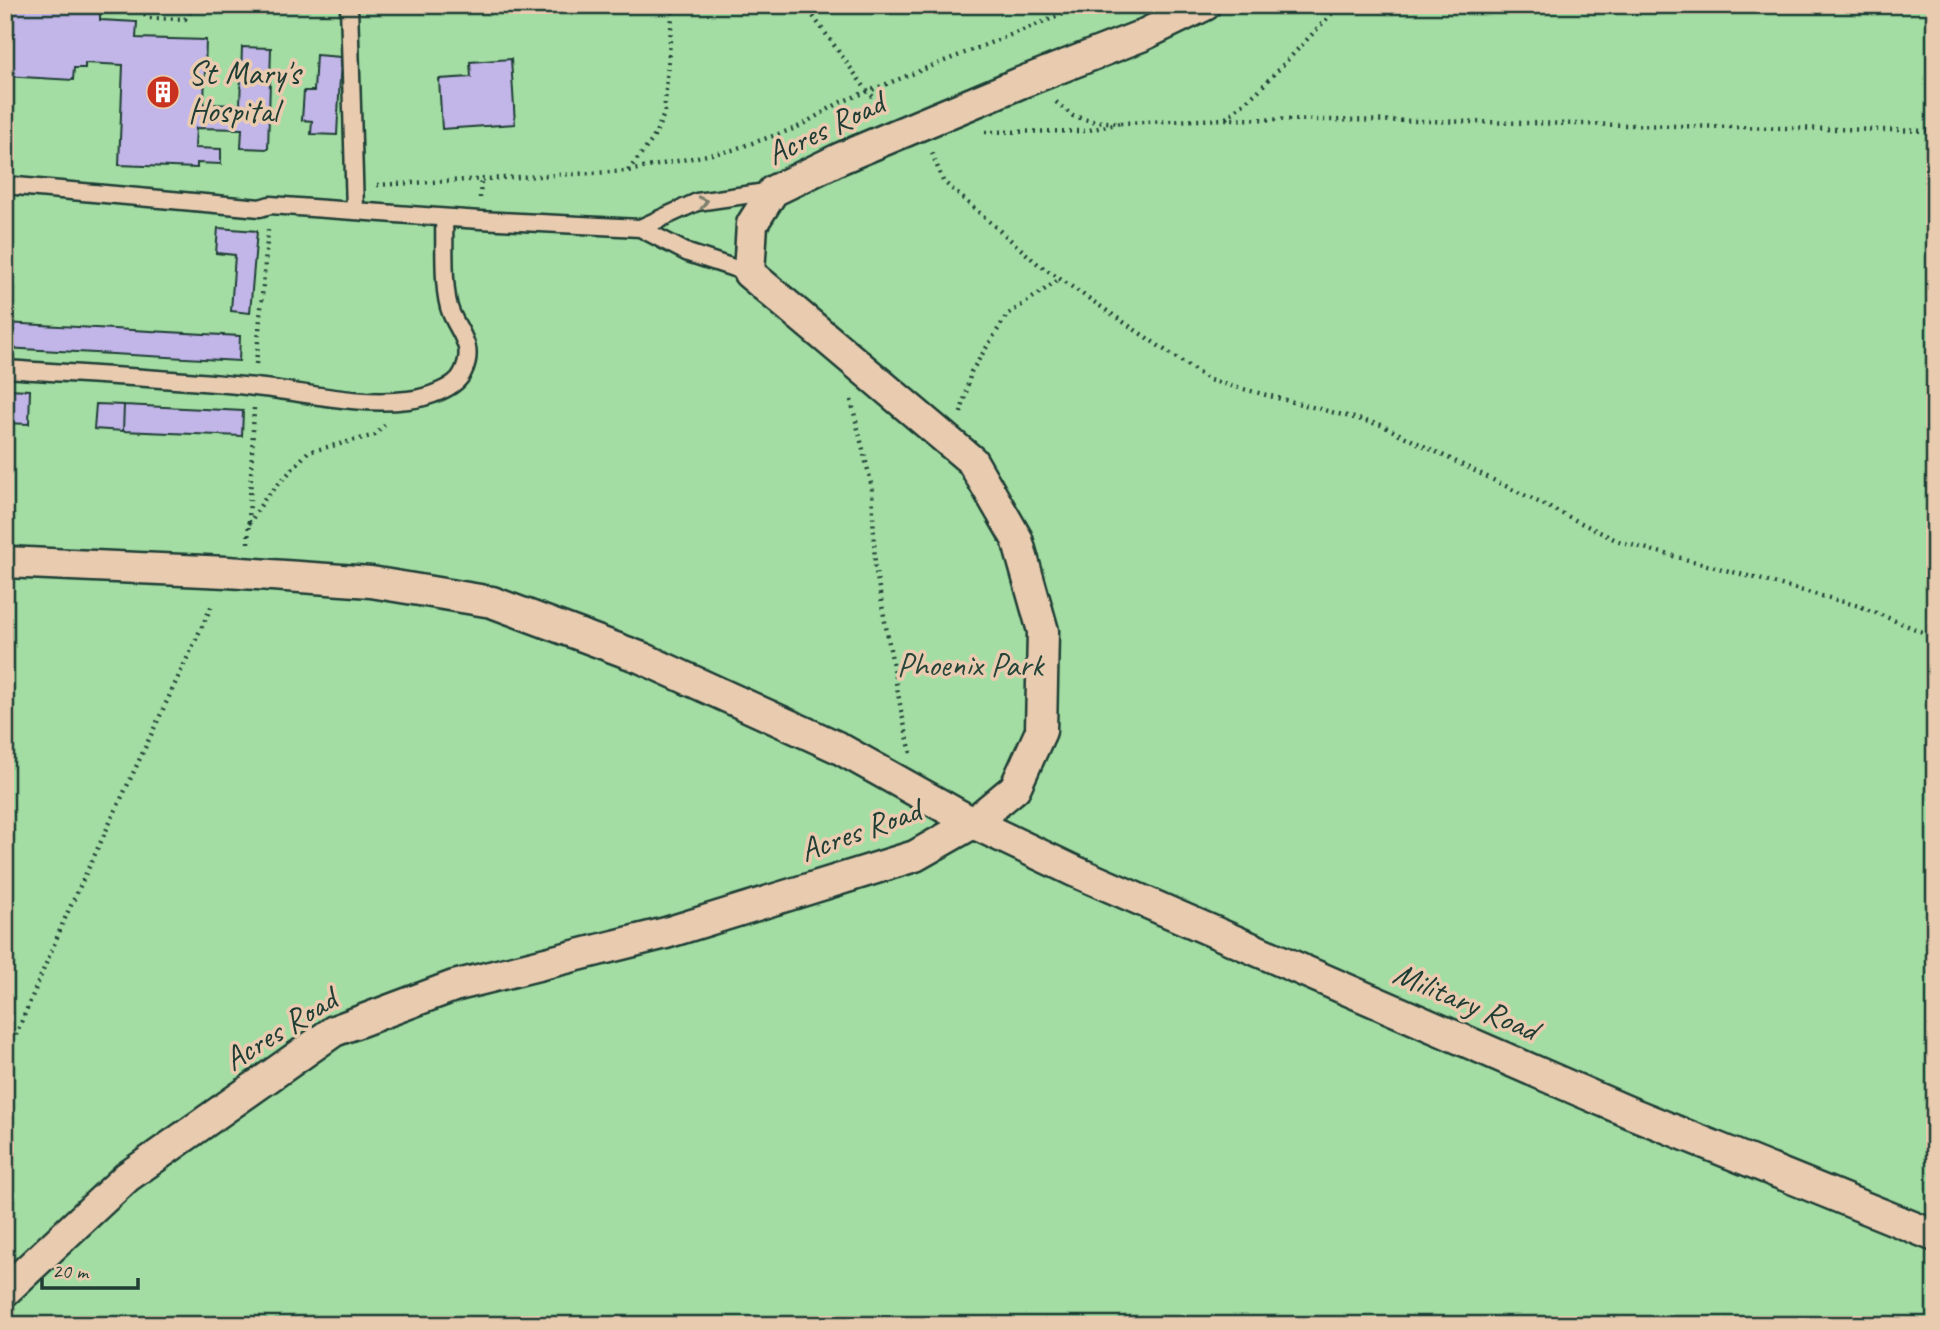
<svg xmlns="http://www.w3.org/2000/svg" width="1940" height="1330" font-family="Caveat,sans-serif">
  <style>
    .green { fill: #a3dda3; stroke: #618d6c; stroke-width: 2 }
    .building { fill: #c2b6e8; stroke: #1f3d34; stroke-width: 2 }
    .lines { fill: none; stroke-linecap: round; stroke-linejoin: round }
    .lane-casing { stroke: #1f3d34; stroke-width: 21 }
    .street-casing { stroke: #1f3d34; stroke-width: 35 }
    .path { stroke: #1f3d34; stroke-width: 4.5; stroke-dasharray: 2 5; stroke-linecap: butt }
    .lane { stroke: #e9ccb0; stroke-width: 16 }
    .street { stroke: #e9ccb0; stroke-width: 30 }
    .oneway { stroke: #7a7d6c }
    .labels { text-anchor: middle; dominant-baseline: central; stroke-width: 7; stroke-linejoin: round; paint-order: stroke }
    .poi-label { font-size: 33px; fill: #1f3d34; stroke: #e9ccb0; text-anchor: start }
    .street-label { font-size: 33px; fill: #1f3d34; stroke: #e9ccb0 }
    .park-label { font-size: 33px; fill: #26453a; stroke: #e9ccb0 }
  </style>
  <rect width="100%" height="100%" fill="#e1c8bb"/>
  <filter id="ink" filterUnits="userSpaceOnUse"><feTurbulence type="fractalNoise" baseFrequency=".0143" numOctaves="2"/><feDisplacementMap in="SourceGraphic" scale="14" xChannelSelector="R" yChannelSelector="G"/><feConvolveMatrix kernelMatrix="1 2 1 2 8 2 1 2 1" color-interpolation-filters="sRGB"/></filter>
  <g filter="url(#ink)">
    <path class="green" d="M5 5H1935V1325H5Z"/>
    <path class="building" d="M5 5H100V20L137 22 136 38 206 40 204 104 240 105 242 47 271 48 268 149 241 148 242 129 196 128 195 148 221 149V164L197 163V168L119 165 123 65 85 63V68H74L73 80 5 76Z
      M316 55 341 57 337 135 311 134 312 121 302 120 304 91H314Z
      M511 59 515 124 442 129 439 79 471 77 470 62Z
      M218 228 257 231 250 313 231 311 235 255 216 253Z
      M5 323 240 336 239 361 5 348Z
      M5 389 30 390 29 424 5 423Z
      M96 404 124 405 123 431 94 429Z
      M124 405 243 411 242 436 123 431Z"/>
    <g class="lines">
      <defs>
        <path id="lane" d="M349 5 355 211
          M5 185 260 208 270 205 480 220 640 228 688 253 749 273
          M640 228 697 202 773 191
          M5 369C88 375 172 378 255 387 305 392 357 406 408 400 425 398 456 389 463 372 475 347 461 336 451 313 442 292 445 243 444 218"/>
        <path id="street" d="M5 562 227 572 371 582 492 602 642 658 837 747 973 823 1074 871 1631 1113 1935 1236
          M5 1291 127 1177 334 1031 454 986 666 933 915 856 973 823 1015 788 1041 731 1043 631 1017 539 972 461 749 273 752 224 773 191 841 158 1020 83 1141 36 1205 5"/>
      </defs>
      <use href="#lane" class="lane-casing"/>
      <use href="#street" class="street-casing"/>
      <path class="path" d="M805 5 868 92 884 107
        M110 8 138 11 149 18 185 19 195 5
        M1056 102 1073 116 1092 121 1120 123 1225 119 1425 121 1935 131
        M1226 118 1257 92 1340 5
        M985 132 1085 131 1120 123
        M932 153 943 181 1038 264 1209 380 1381 425 1618 541 1859 606 1935 637
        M628 171 653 139 664 114 673 5
        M377 185 628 171 732 150 796 128 841 102 1086 5
        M480 198 481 180
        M256 364 268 230
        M851 400 872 487 875 566 901 710 911 753
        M961 413 971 372 1007 315 1060 279
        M249 524 264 500 308 452 375 435 385 425
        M248 543 254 408
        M5 1061 66 916 213 603"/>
      <use href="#lane" class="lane"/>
      <use href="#street" class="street"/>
    </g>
    <defs><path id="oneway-chevron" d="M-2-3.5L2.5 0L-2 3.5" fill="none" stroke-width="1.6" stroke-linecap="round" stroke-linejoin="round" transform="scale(1.75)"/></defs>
    <use class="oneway" href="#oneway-chevron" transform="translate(703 202) rotate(-13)"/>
  </g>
  <defs>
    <symbol id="building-disc" viewBox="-11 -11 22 22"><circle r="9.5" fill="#c8321e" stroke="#e9ccb0"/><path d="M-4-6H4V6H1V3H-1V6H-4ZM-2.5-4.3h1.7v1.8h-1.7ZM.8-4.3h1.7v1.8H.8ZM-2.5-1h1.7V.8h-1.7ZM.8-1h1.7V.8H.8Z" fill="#fff"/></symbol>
  </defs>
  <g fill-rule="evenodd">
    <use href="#building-disc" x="144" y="73" width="38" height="38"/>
  </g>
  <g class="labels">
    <g class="poi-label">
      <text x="188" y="73">St Mary's<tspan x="188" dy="38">Hospital</tspan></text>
    </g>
    <g class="street-label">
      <text transform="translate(825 128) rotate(-26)">Acres Road</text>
      <text transform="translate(860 830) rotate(-20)">Acres Road</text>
      <text transform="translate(1466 1001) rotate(23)">Military Road</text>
      <text transform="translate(280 1029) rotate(-32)">Acres Road</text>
    </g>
    <g class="park-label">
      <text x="970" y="665">Phoenix Park</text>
    </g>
  </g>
  <rect width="1940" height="1330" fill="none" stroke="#e9ccb0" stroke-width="28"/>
  <rect x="14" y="14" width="1912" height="1302" fill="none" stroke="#1f3d34" stroke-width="2.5" filter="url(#ink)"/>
  <path d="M42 1278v10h96v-10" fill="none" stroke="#1f3d34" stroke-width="3.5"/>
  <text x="52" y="1278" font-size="21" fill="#1f3d34" stroke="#e9ccb0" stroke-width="5" paint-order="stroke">20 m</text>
</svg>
